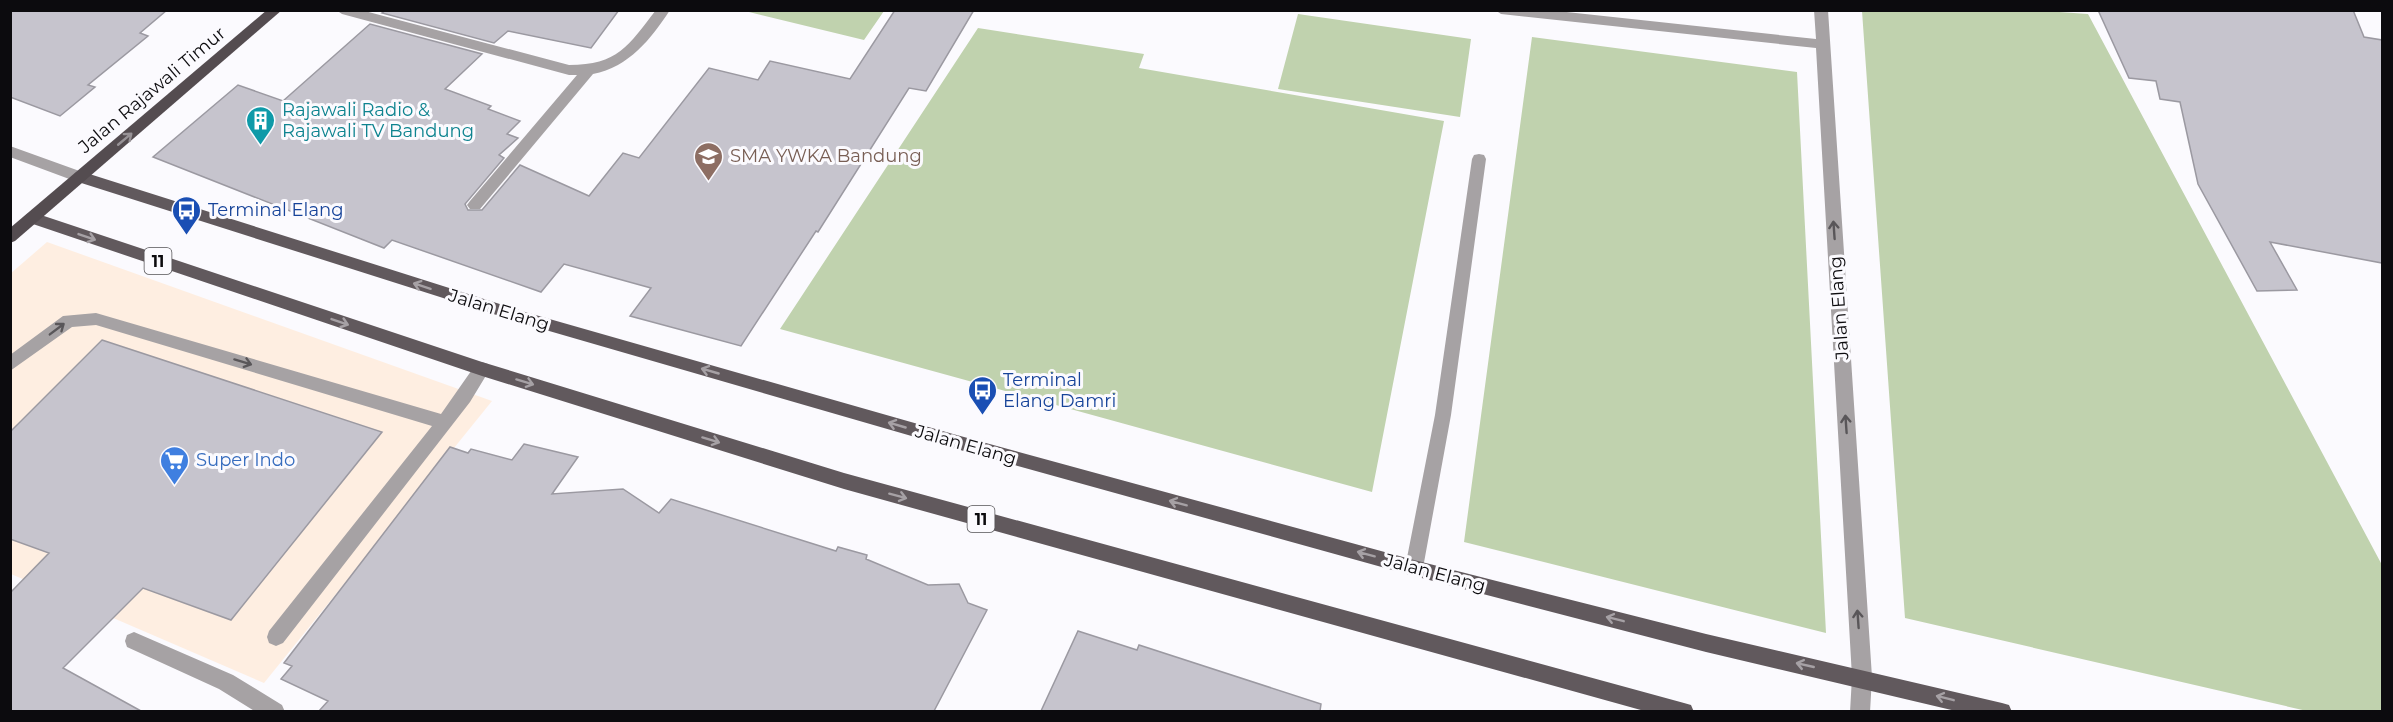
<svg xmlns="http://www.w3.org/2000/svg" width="2393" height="722" font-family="Montserrat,sans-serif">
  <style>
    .commercial { fill: #feeee1 }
    .green { fill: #c0d2ae }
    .building { fill: #c6c4cd; stroke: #9b99a1; stroke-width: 1.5 }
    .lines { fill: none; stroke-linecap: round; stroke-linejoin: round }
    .service { fill: #a6a2a4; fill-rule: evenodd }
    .minor { fill: #a6a2a4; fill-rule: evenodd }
    .primary { fill: #61595d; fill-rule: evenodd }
    .trunk { fill: #544c50; fill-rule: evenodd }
    .oneway { stroke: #979296 }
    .oneway2 { stroke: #595659 }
    .oneway3 { stroke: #a6a1a5 }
    .labels { text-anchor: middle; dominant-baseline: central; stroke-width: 6; stroke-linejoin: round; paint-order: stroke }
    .shield { fill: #fbfafe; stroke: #545356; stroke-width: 1.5 }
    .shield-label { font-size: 16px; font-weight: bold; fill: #0c0b0e }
    .street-label { font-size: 18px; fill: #0c0b0e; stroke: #fbfafe }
    .culture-label { font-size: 18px; fill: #0d838f; stroke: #fbfafe; text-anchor: start }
    .education-label { font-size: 18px; fill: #785e54; stroke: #fbfafe; text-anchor: start }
    .transit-label { font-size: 18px; fill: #164399; stroke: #fbfafe; text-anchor: start }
    .shop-label { font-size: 18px; fill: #366cbe; stroke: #fbfafe; text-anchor: start }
  </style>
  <rect width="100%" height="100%" fill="#fbfafe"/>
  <path class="commercial" d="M47 242 492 401 264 683 11 574 10 274Z"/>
  <path class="green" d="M745 11H884L864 40Z
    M2045 11 2088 14 2382 565V711H2307L1905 618 1862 11Z
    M1298 14 1471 39 1460 117 1278 89Z
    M978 28 1144 54 1139 68 1444 121 1372 492 780 329Z
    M1532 37 1797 72 1826 633 1464 542Z"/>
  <path class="building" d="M10 10H167L140 33 148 36 88 85 95 87 60 116 10 97Z
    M386 10H619L591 48 508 31 494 43 382 13Z
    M895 10H974L926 91 909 88 818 232 816 231 741 346 630 316 651 288 564 264 541 292 392 240 384 248 153 157 238 85 283 101 370 24 482 54 445 89 491 106 488 109 520 121 507 134 518 138 499 155 504 158 465 204 468 210H482L520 165 589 196 623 153 639 158 709 68 758 80 770 61 850 79Z
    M2098 10H2353L2364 37 2382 40V263L2270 242 2297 290 2257 291 2198 184 2180 102 2160 99 2156 81 2129 78Z
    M102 340 382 432 231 620 143 588 63 668 141 711H10V593L49 553 10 539V432Z
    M524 444 578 457 552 494 623 489 659 513 671 499 836 551 838 547 867 555 866 559 928 585 959 584 968 603 987 610 934 711H319L328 701 281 679 292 666 284 663 450 447 468 453 471 449 512 460Z
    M1078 631 1137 650 1139 645 1321 704 1320 711H1041Z"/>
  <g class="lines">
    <path class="service" d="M96 313 441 414 476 364 482 362 488 364 490 369 470 402 283 643 276 646 269 643 267 637 269 631 432 426 96 325 72 327 10 371V355L63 316Z"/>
    <path class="minor" d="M336 10H361L569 65C618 65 628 46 656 10H670C651 39 629 67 593 74L480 209H470L467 205 470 201 577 75H569L342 14Z
      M1495 10H1548L1816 39 1814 10H1828L1872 677 1870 712H1850L1852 677 1816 48 1501 14Z
      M10 146 85 173 87 177 85 181 80 183 10 157Z
      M1479 154 1484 155 1486 159 1451 415 1423 568 1420 574 1414 576 1408 574 1405 568 1435 415 1472 159 1474 155Z
      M134 632 233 675 282 705 285 712H256L219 689 127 647 125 641 127 635Z"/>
    <path class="primary" d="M80 171 525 312 953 434 1414 560 1706 634 2002 703 2009 705 2012 712H1960L1706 652 1414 576 953 448 525 324 75 181 73 177 75 173Z
      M32 212 482 362 844 473 1684 703 1691 705 1694 712H1648L844 489 482 376 27 222 24 218 27 214Z"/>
    <path class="trunk" d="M267 10H282L15 241 10 243V228Z"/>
  </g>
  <defs><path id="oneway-shaft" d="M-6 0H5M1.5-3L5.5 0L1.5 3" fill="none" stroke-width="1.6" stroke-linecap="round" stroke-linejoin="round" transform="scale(1.5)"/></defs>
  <use class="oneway" href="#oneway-shaft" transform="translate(125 139) rotate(-40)"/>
  <g class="oneway2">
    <use href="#oneway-shaft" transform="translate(1834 230) rotate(-94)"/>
    <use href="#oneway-shaft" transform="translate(57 329) rotate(-37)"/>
    <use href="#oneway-shaft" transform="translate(243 362) rotate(17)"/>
    <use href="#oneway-shaft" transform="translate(1846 424) rotate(-94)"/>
    <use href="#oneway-shaft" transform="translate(1858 619) rotate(-94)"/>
  </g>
  <g class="oneway3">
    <use href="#oneway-shaft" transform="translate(87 237) rotate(19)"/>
    <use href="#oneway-shaft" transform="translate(422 286) rotate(-162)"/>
    <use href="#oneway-shaft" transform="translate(340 322) rotate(19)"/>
    <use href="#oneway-shaft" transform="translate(710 371) rotate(-164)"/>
    <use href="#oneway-shaft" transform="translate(525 382) rotate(17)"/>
    <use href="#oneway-shaft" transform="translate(897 425) rotate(-164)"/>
    <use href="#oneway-shaft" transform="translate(711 440) rotate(17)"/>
    <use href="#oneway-shaft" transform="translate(898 496) rotate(15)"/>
    <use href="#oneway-shaft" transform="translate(1178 503) rotate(-165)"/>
    <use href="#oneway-shaft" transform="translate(1366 554) rotate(-165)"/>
    <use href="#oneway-shaft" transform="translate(1615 619) rotate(-166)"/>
    <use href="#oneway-shaft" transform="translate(1805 665) rotate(-167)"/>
    <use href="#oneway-shaft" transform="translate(1945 698) rotate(-166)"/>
  </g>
  <defs>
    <symbol id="building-pin" viewBox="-11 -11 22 30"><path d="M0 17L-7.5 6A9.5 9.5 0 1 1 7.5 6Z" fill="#0f9aa8" stroke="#fbfafe"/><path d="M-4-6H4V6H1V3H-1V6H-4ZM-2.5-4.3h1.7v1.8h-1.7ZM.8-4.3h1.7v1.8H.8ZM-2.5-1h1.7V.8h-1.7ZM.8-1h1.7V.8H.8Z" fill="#fff"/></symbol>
    <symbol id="school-pin" viewBox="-11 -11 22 30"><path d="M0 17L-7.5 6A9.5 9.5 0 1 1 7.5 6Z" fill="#8d6e63" stroke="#fbfafe"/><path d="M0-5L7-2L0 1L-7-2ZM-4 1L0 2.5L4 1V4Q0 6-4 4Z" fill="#fff"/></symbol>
    <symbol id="bus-pin" viewBox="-11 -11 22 30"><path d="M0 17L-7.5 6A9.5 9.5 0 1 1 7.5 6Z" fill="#1a4fb4" stroke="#fbfafe"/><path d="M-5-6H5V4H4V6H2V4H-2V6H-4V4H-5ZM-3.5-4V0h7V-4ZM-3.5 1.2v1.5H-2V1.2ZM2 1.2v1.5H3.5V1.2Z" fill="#fff"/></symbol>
    <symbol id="supermarket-pin" viewBox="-11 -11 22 30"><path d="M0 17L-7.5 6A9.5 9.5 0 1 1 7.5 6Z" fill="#3f7fe0" stroke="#fbfafe"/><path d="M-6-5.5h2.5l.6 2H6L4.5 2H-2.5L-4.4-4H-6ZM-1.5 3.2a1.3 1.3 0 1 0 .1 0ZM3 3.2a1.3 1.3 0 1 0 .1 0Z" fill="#fff"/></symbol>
  </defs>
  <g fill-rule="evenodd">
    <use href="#building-pin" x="244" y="104" width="33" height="45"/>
    <use href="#school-pin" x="692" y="140" width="33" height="45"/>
    <use href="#bus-pin" x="170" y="194" width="33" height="45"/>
    <use href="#bus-pin" x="966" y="374" width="33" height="45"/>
    <use href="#supermarket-pin" x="158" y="444" width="33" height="45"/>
  </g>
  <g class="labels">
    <g class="shield">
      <rect x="144.5" y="248" width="27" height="26" rx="4.5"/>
      <rect x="967.5" y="506" width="27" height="26" rx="4.5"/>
    </g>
    <g class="shield-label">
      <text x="158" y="261">11</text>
      <text x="981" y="519">11</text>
    </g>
    <g class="street-label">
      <text transform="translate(152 90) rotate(-40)">Jalan Rajawali Timur</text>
      <text transform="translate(1839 308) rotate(-94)">Jalan Elang</text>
      <text transform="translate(499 310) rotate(17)">Jalan Elang</text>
      <text transform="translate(966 445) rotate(16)">Jalan Elang</text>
      <text transform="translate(1435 573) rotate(15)">Jalan Elang</text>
    </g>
    <g class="culture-label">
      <text x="282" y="110">Rajawali Radio &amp;<tspan x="282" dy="21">Rajawali TV Bandung</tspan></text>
    </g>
    <g class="education-label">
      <text x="730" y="156">SMA YWKA Bandung</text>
    </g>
    <g class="transit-label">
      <text x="208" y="210">Terminal Elang</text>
      <text x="1003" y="380">Terminal<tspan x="1003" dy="21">Elang Damri</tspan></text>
    </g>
    <g class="shop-label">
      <text x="196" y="460">Super Indo</text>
    </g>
  </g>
  <rect width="2393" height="722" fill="none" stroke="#0c0b0e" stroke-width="24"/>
</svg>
